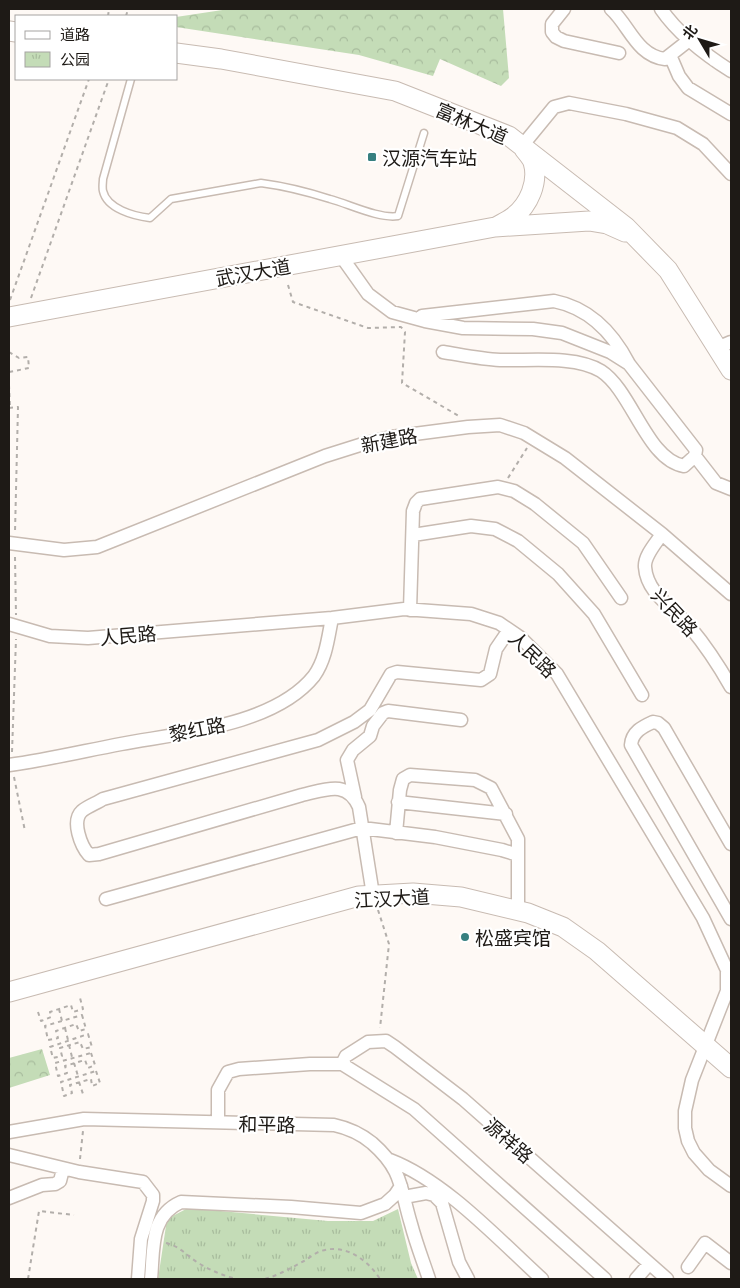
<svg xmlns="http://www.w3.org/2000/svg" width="740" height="1288" font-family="'Titillium Web','Noto Sans SC',sans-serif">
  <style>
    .forest { fill: url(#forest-crowns) }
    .park { fill: url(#park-tufts) }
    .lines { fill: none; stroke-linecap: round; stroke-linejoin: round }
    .service-casing { stroke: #c8bbb2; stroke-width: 9 }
    .minor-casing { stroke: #c8bbb2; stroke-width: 15 }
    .secondary-casing { stroke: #c8bbb2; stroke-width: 21 }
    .path { stroke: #b2aeaa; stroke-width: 2; stroke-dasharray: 4 4; stroke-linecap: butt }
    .service { stroke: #fff; stroke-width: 6 }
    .minor { stroke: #fff; stroke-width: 12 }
    .secondary { stroke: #fff; stroke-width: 19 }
    .poi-dot { fill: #378080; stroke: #fff; stroke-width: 2 }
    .labels { text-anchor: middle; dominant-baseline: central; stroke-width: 4.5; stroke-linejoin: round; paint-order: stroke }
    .street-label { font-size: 19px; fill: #1e1a16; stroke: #fff }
    .poi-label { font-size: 19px; fill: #1e1a16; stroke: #fff; text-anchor: start }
  </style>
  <defs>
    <pattern id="forest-crowns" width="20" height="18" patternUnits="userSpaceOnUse" patternTransform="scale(1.25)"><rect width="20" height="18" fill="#c4dcb7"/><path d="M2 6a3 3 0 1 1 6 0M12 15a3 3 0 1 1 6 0" fill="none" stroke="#a8bc9d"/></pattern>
    <pattern id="park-tufts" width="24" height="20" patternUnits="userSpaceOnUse" patternTransform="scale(1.25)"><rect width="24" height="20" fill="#c4dcb7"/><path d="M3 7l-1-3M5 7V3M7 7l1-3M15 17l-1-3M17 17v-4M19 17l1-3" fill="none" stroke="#a8bc9d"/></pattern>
  </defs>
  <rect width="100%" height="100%" fill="#fef9f5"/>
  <path class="forest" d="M229 9H503L509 78 501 86 440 59 433 76 359 55 176 27V17Z
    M42 1049 50 1075 9 1088V1058Z"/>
  <path class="park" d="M188 1208 328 1221H373L398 1209 411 1263 418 1279H158L167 1219Z"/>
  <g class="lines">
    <defs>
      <path id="service" d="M131 79 103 179C103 182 102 187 103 191 107 209 134 216 150 218L171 199 261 183C284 186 308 192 330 199 349 204 379 219 398 216L424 133"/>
      <path id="minor" d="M564 9 552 24V32L556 37 564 41 619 53
        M611 9C629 25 637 56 665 59L688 41
        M661 9C679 35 704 54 731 71
        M670 55 679 76 688 88 731 114
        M522 146 554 107 569 103 626 114 677 128 703 144 731 174
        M341 256 368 294 392 312 425 321 463 328 533 329 562 333 610 352 629 364 696 450 695 456 684 466C647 460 632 391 601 371 575 355 529 361 500 360 481 359 462 355 443 352
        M422 316 554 301C589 308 613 333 629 364
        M717 348 731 342
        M695 456 716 483 731 489
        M662 534C656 543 644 556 645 567 647 595 675 608 690 627 706 646 719 666 731 687
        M413 535 471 526 495 529 518 541 558 574 594 614 642 695
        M9 543 64 550 97 547 325 456 363 444 391 437 468 427 500 425 524 433 565 458 662 534 731 594
        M410 610 413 511 416 503 420 499 498 487 514 491 535 504 583 543 621 598
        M9 624 50 636 88 638 332 618 404 609 471 614 499 623 521 638 557 674 703 918 727 970V991L692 1080 685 1111V1128L688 1141 694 1153 709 1170 731 1186
        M9 765C46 760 84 751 121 744 179 733 274 726 314 676 326 659 328 638 332 618
        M355 797 347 760 353 750 370 736 373 726 383 713 388 711 461 720
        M398 802 506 814
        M396 833 400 790 403 779 410 775 475 780 491 788 518 839V855
        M731 844 664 728 658 723 653 722C642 727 632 732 631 745L731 919
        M373 895 359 807C347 779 325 790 302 795L99 854 89 855C81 846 71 821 82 811 88 806 97 803 103 799L318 740 354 722 370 710 391 674 397 672 481 680 490 674 496 649 509 630
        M106 899 362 828 435 837 502 850 518 855V911
        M342 1064 346 1056 368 1042 386 1041 395 1047 463 1099 667 1279
        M218 1122V1090L228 1072 239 1069 310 1064H342L414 1109 605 1279
        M9 1132 84 1119 334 1125C348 1128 361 1134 372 1143 403 1170 400 1188 411 1224 416 1243 423 1261 429 1279
        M9 1155 79 1172 143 1182 153 1195V1201L141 1239 138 1279
        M390 1160C445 1181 498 1239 542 1279
        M404 1197 426 1193 434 1195 442 1203 459 1262 468 1279
        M9 1198 42 1185 55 1184 60 1181 63 1169
        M688 1267 705 1243 731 1263
        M151 1279C154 1250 149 1216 181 1202L291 1207 361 1213 385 1204 395 1195 401 1186
        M636 1279 649 1264"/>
      <path id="secondary" d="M9 31 16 32
        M176 53 221 59 395 91 509 136 626 227 668 270 731 370
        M496 227C501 224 508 221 513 217 529 205 539 182 533 162 531 157 527 153 524 149
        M9 317 495 227 589 221 607 224 625 232
        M9 992 359 896 413 893 461 897 528 913 563 927 597 951 731 1068"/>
    </defs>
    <use href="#service" class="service-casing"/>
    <use href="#minor" class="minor-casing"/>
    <use href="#secondary" class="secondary-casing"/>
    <path class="path" d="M108 16 109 9
      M126 16 128 9
      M288 285 293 302 368 328 401 327 405 332 402 383 459 416
      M31 298 109 79
      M10 300 89 79
      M9 352 19 358 28 357 29 368 9 372
      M9 385 10 407
      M9 408 18 407 15 532
      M508 478 527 448
      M15 557 16 615
      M12 752 16 639
      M14 777 25 831
      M378 910 389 944 380 1028
      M59 1009 62 1021
      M38 1012 41 1021 51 1017 50 1012 71 1005 73 1012 83 1009 80 998
      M82 1015 86 1029 79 1031 76 1024 56 1031 58 1038 48 1040 45 1026Z
      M65 1028 68 1040
      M88 1034 92 1047 83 1049 80 1042 60 1048 62 1056 53 1058 50 1047Z
      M69 1045 72 1057
      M91 1053 95 1065 88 1068 85 1060 65 1066 67 1073 58 1076 55 1063Z
      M74 1063 78 1076
      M96 1071 100 1083 92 1086 91 1079 70 1085 72 1093 64 1096 61 1082Z
      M79 1082 83 1094
      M80 1159 83 1131
      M166 1243C180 1246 188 1257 200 1264 212 1271 224 1276 237 1279
      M28 1279 39 1211 74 1215
      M265 1279C279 1275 291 1268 304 1261 309 1258 315 1253 321 1251 345 1243 368 1260 380 1279"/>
    <use href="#service" class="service"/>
    <use href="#minor" class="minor"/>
    <use href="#secondary" class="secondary"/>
  </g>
  <g class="poi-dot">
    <rect x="367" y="152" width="10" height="10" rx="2.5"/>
    <circle cx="465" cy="937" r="5"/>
  </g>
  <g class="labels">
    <g class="street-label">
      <text transform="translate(472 123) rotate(23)">富林大道</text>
      <text transform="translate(253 272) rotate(-10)">武汉大道</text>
      <text transform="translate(389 440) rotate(-11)">新建路</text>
      <text transform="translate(675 612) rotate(47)">兴民路</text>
      <text transform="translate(128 635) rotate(-5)">人民路</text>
      <text transform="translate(533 654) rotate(44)">人民路</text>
      <text transform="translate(197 729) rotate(-11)">黎红路</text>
      <text transform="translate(392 898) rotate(-3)">江汉大道</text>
      <text transform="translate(267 1124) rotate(1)">和平路</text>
      <text transform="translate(509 1140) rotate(41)">源祥路</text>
    </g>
    <g class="poi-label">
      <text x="382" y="157">汉源汽车站</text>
      <text x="475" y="937">松盛宾馆</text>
    </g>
  </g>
  <rect width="740" height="1288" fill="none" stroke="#1e1a16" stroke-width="20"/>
  <rect x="15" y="15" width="162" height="65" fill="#ffffff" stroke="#a5a3a2"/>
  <rect x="25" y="31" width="25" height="8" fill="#ffffff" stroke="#a5a3a2"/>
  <text x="60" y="40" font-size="15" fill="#1e1a16">道路</text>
  <rect x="25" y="52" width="25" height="15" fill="url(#park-tufts)" stroke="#a5a3a2"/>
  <text x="60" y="65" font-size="15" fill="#1e1a16">公园</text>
  <g transform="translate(700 40) rotate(308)" stroke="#ffffff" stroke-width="4" paint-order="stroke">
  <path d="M0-4L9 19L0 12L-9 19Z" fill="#1e1a16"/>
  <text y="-8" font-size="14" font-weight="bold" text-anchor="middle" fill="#1e1a16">北</text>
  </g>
</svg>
